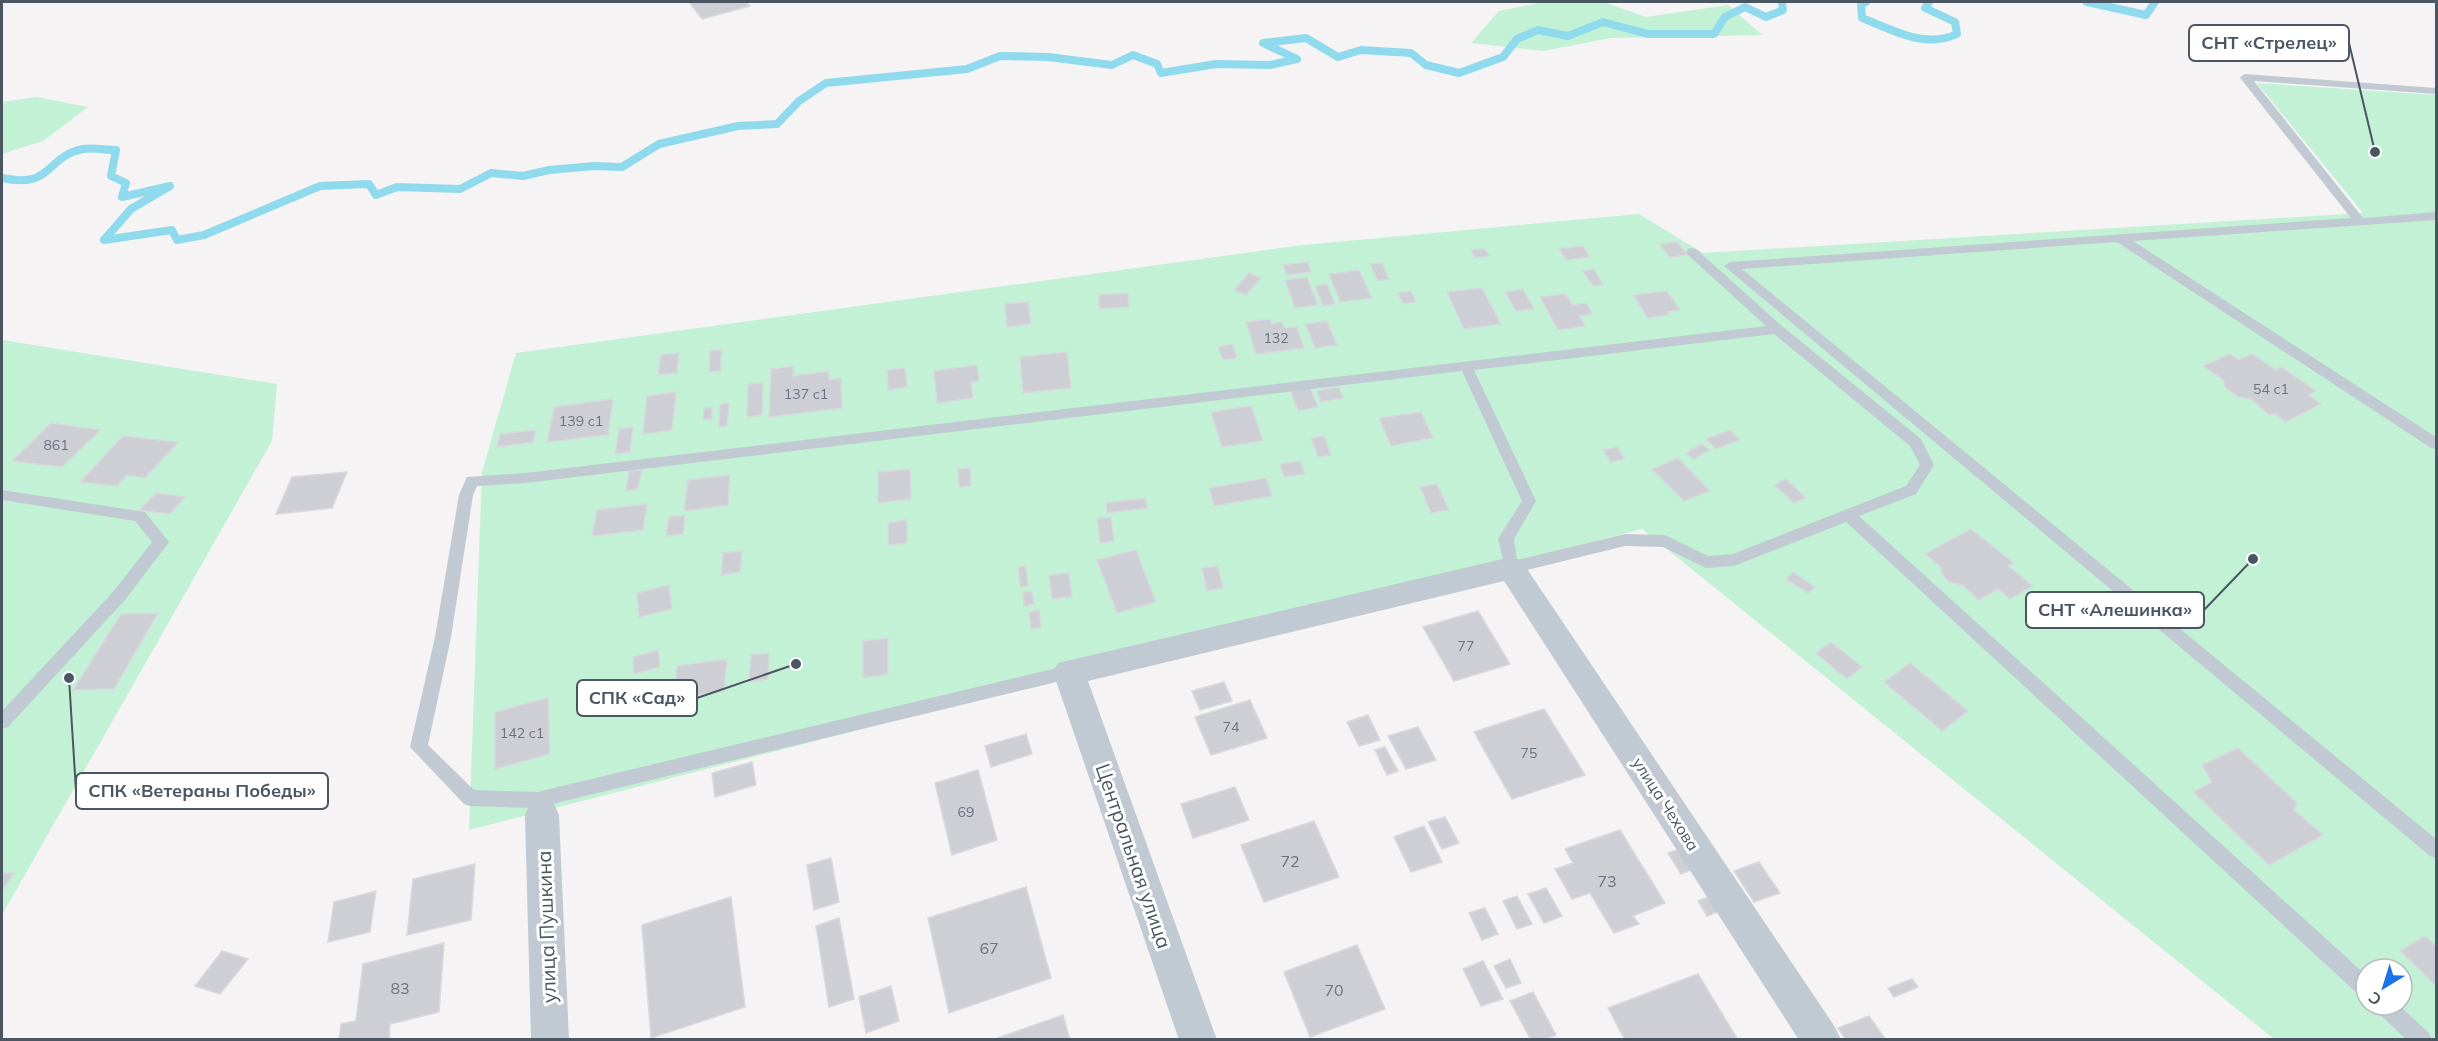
<svg xmlns="http://www.w3.org/2000/svg" width="2438" height="1041" font-family="Mulish,sans-serif">
  <style>
    .green { fill: #c3f1d5; fill-rule: evenodd }
    .lines { fill: none; stroke-linecap: round; stroke-linejoin: round }
    .stream { stroke: #90daee; stroke-width: 8 }
    .building { fill: #cdcfd5; stroke: #d7d9de; stroke-width: 1.5 }
    .lane { fill: #c1cad2; fill-rule: evenodd }
    .street { fill: #c1cad2; fill-rule: evenodd }
    .labels { text-anchor: middle; dominant-baseline: central; stroke-width: 6; stroke-linejoin: round; paint-order: stroke }
    .number-label { font-size: 14px; fill: #6b747e }
    .street-label { font-size: 16px; fill: #4a5661; stroke: #fff }
    .near-number-label { font-size: 16px; fill: #6b747e }
    .near-street-label { font-size: 20px; fill: #4a5661; stroke: #fff }
    .leader { fill: none; stroke: #4a5661; stroke-width: 2 }
    .callout-dot { fill: #4a5661; stroke: #fff; stroke-width: 2 }
    .callout { fill: #fff; stroke: #4a5661; stroke-width: 2 }
    .callout-label { font-size: 18px; text-anchor: middle; font-weight: bold; fill: #4a5661 }
  </style>
  <rect width="100%" height="100%" fill="#f5f3f3"/>
  <path class="green" d="M1543 2H1604L1646 17 1728 5 1762 35 1611 38 1543 51 1471 43 1499 11Z
    M2257 83 2436 95V1039H2274L1642 529 469 830 482 472 516 353 1303 245 1639 214 1703 253 2363 213ZM2366 969H2402V1005H2366Z
    M36 97 88 107 43 141 2 154V102Z
    M2 340 277 384 272 441 2 915Z"/>
  <g class="lines">
    <path class="stream" d="M1866 2 1861 4 1862 18C1893 30 1925 49 1957 34L1955 22 1925 8 1929 2
      M2087 2 2146 15 2155 2
      M2 178C54 189 44 157 83 149 93 147 105 150 116 150L111 176 126 183 122 197 170 186 131 209 104 240 172 230 177 240 204 235 320 186 369 184 376 195 397 187 460 189 491 173 523 176 549 170 594 166 622 167 659 144 738 126 777 124 799 101 826 83 967 69 1000 56 1048 57 1112 65 1133 55 1157 64 1161 73 1216 64 1270 65 1297 59 1263 43 1306 38 1338 57 1361 50 1411 53 1426 65 1459 73 1503 57 1517 39 1538 30 1568 36 1603 22 1648 34H1714L1725 17 1745 7 1766 17 1783 10 1782 2"/>
  </g>
  <path class="building" d="M689 2H746L750 6 702 19Z
    M1678 242 1687 255 1669 257 1660 244Z
    M1583 246 1590 257 1566 260 1559 249Z
    M1485 249 1489 256 1475 258 1471 250Z
    M1308 262 1311 272 1287 275 1283 265Z
    M1382 263 1389 279 1378 281 1370 264Z
    M1594 269 1603 285 1593 286 1583 271Z
    M1359 270 1372 298 1340 302 1329 274Z
    M1249 273 1261 278 1246 295 1234 290Z
    M1307 277 1318 305 1295 308 1285 280Z
    M1327 284 1335 304 1323 306 1315 286Z
    M1482 288 1501 324 1464 329 1447 292Z
    M1523 289 1534 309 1516 311 1505 292Z
    M1411 291 1416 302 1403 304 1398 293Z
    M1667 291 1680 310 1667 312 1669 315 1648 318 1633 295Z
    M1128 293 1129 307 1099 309V295Z
    M1566 294 1572 305 1586 303 1592 314 1579 316 1585 326 1558 330 1540 297Z
    M1028 302 1031 324 1007 327 1005 304Z
    M1270 319 1271 324 1282 322 1284 328 1297 327 1304 348 1256 354 1246 322Z
    M1327 321 1337 345 1315 348 1305 324Z
    M1232 344 1237 358 1223 360 1218 347Z
    M722 350 720 371 709 372 710 351Z
    M1067 352 1071 388 1023 393 1020 357Z
    M679 353 677 373 658 375 661 355Z
    M2230 354 2239 360 2252 354 2276 370 2281 367 2316 391 2308 395 2321 404 2285 422 2276 414 2269 415 2251 399 2238 397 2225 387 2223 380 2203 366Z
    M977 365 979 381 971 382 973 398 937 403 934 371Z
    M793 366V376L829 371V380L841 378 842 408 769 417 771 369Z
    M905 368 907 387 888 390 887 370Z
    M763 383 762 415 747 417 748 384Z
    M1310 387 1318 407 1298 411 1290 390Z
    M1339 387 1343 398 1321 402 1317 391Z
    M676 392 672 430 643 434 647 396Z
    M613 399 608 435 547 442 554 407Z
    M729 403 727 426 719 427 720 404Z
    M1251 406 1263 441 1222 447 1211 412Z
    M712 407V419L703 420 704 408Z
    M1421 412 1433 438 1391 446 1379 418Z
    M51 423 100 430 62 467 12 461Z
    M633 427 630 452 615 454 619 429Z
    M536 430 533 442 497 447 500 434Z
    M1730 430 1740 440 1716 449 1706 439Z
    M123 436 178 442 145 478 127 475 117 486 80 482Z
    M1324 436 1331 455 1318 457 1311 438Z
    M1701 444 1710 450 1694 459 1686 453Z
    M1617 447 1625 459 1611 462 1603 450Z
    M1678 458 1710 491 1684 501 1652 469Z
    M1300 461 1305 474 1284 477 1280 464Z
    M970 468 971 486 959 487 958 469Z
    M910 469 911 499 878 503V472Z
    M642 470 638 489 626 491 629 471Z
    M347 472 332 508 276 514 292 477Z
    M730 475 728 505 684 511 688 480Z
    M1266 478 1272 496 1214 506 1209 488Z
    M1786 479 1806 498 1794 503 1774 485Z
    M1437 484 1449 510 1431 513 1420 487Z
    M156 493 185 497 170 514 139 510Z
    M1145 498 1147 508 1107 513 1106 503Z
    M647 504 643 530 592 536 597 510Z
    M685 515 683 534 666 536 669 517Z
    M1111 517 1114 541 1100 543 1097 518Z
    M907 520V543L888 545V523Z
    M1971 529 2014 563 2008 566 2033 586 2010 599 1998 589 1979 600 1962 585 1949 582 1941 573 1942 568 1925 554Z
    M1136 550 1156 602 1117 613 1097 560Z
    M742 551 740 572 721 575 723 553Z
    M1026 566 1028 586 1020 587 1018 567Z
    M1218 566 1223 588 1207 591 1202 568Z
    M1793 572 1815 587 1808 593 1786 579Z
    M1069 573 1072 597 1052 599 1049 575Z
    M669 585 672 609 639 617 637 593Z
    M1032 591 1034 604 1024 606 1023 592Z
    M1039 610 1041 627 1031 629 1029 612Z
    M1478 611 1510 664 1454 681 1423 627Z
    M158 613 114 689 73 690 121 614Z
    M888 638V674L863 678V641Z
    M1831 642 1862 667 1847 679 1816 653Z
    M658 650 660 667 634 674 633 657Z
    M769 653 768 679 749 682 751 655Z
    M727 659 724 691 674 698 677 666Z
    M1910 663 1968 711 1942 731 1884 682Z
    M1224 682 1232 701 1200 710 1192 691Z
    M548 698 550 754 495 769V712Z
    M1250 700 1267 738 1211 755 1195 717Z
    M1544 709 1585 775 1512 799 1474 732Z
    M1368 715 1380 740 1359 746 1347 722Z
    M1418 727 1436 760 1406 769 1388 736Z
    M1026 734 1032 754 991 767 985 746Z
    M1385 747 1398 771 1387 775 1375 750Z
    M2238 748 2297 803 2294 810 2323 835 2269 865 2193 792 2212 782 2202 765Z
    M752 762 756 785 715 797 712 773Z
    M978 770 997 840 952 855 935 783Z
    M1235 787 1249 820 1193 838 1181 804Z
    M1445 817 1459 843 1442 849 1428 822Z
    M1314 821 1339 877 1264 902 1241 845Z
    M1424 826 1442 862 1411 872 1394 837Z
    M1620 830 1665 903 1633 916 1639 924 1614 933 1590 893 1572 899 1555 869 1573 863 1565 849Z
    M1683 848 1696 868 1681 874 1668 853Z
    M831 858 839 902 814 910 807 865Z
    M1759 862 1780 893 1754 902 1734 871Z
    M475 864 471 920 407 935 413 879Z
    M2 873H14L2 891Z
    M1026 887 1051 978 949 1013 928 918Z
    M1546 888 1562 916 1544 923 1528 894Z
    M376 891 370 932 328 942 334 902Z
    M1517 896 1532 924 1517 929 1503 901Z
    M1711 896 1720 911 1707 916 1698 901Z
    M731 897 745 1007 651 1038 642 925Z
    M1485 908 1498 934 1482 940 1469 913Z
    M839 918 854 999 829 1007 816 926Z
    M2425 936 2436 946V986L2400 951Z
    M444 943 439 1012 390 1024 389 1040H339L341 1024 356 1021 363 964Z
    M1357 945 1385 1009 1310 1037 1284 972Z
    M222 951 248 959 220 994 195 986Z
    M1510 959 1521 983 1506 988 1494 966Z
    M1483 961 1503 999 1481 1006 1463 969Z
    M1698 974 1738 1040H1625L1608 1008Z
    M1912 979 1918 987 1894 997 1888 988Z
    M891 986 899 1021 866 1033 859 997Z
    M1533 992 1556 1035 1543 1040H1531L1510 1001Z
    M1063 1015 1070 1040H992Z
    M1869 1016 1886 1040H1846L1838 1028Z"/>
  <g class="lines">
    <path class="lane" d="M2245 74 2436 88V94L2254 81 2363 218 2436 212V220L2133 241 2436 437V449L2431 448 2117 242 1742 269 2436 839V858L2430 856 1724 266 1730 262 2351 218 2241 79 2240 77Z
      M1692 248 1696 249 1782 326 1921 439 1934 465 1916 494 1859 516 2366 975V998L2359 995 1846 522 1734 566 1706 568 1663 547 1625 546 1511 574 1506 572 1498 539 1522 501 1462 371 525 483 477 486 473 495 451 637 428 745 474 790 537 792 1069 665 1075 667 1077 672 1075 677 1069 679 548 805 546 815 540 817 534 815 531 808 470 806 464 804 410 747 435 637 459 495 467 477 525 473 1766 326 1688 255 1686 252 1688 249ZM1774 334 1910 446 1920 465 1906 486 1733 554 1708 556 1665 535 1625 534 1517 560 1514 539 1536 501 1474 370Z
      M2 490 145 512 169 542 125 600 8 727 2 729V711L113 592 152 542 135 521 2 500Z
      M2374 1005H2399L2429 1033 2432 1040H2407L2377 1012Z"/>
    <path class="street" d="M1511 557 1521 560 1835 1027 1841 1040H1799L1504 581 1088 681 1217 1040H1179L1053 672 1058 663Z
      M542 800 554 804 559 815 569 1040H531L525 815 530 804Z"/>
  </g>
  <g class="labels">
    <g class="number-label">
      <text x="1276" y="338">132</text>
      <text x="2271" y="389">54 с1</text>
      <text x="806" y="394">137 с1</text>
      <text x="581" y="421">139 с1</text>
      <text x="56" y="445">861</text>
      <text x="1466" y="646">77</text>
      <text x="1231" y="727">74</text>
      <text x="522" y="733">142 с1</text>
      <text x="1529" y="753">75</text>
      <text x="966" y="812">69</text>
    </g>
    <g class="street-label">
      <text transform="translate(1666 804) rotate(57)">улица Чехова</text>
    </g>
    <g class="near-number-label">
      <text x="1290" y="861">72</text>
      <text x="1607" y="881">73</text>
      <text x="989" y="948">67</text>
      <text x="400" y="988">83</text>
      <text x="1334" y="990">70</text>
    </g>
    <g class="near-street-label">
      <text transform="translate(1134 856) rotate(71)">Центральная улица</text>
      <text transform="translate(546 927) rotate(-92)">улица Пушкина</text>
    </g>
  </g>
  <path class="leader" d="M2375 152L2349 43M2253 559L2204 610M796 664L697 698M69 678L76 791"/>
  <g class="callout-dot">
    <circle cx="2375" cy="152" r="6"/>
    <circle cx="2253" cy="559" r="6"/>
    <circle cx="796" cy="664" r="6"/>
    <circle cx="69" cy="678" r="6"/>
  </g>
  <g class="callout">
    <rect x="2189" y="25" width="160" height="36" rx="6"/>
    <rect x="2026" y="592" width="178" height="36" rx="6"/>
    <rect x="577" y="680" width="120" height="36" rx="6"/>
    <rect x="76" y="773" width="252" height="36" rx="6"/>
  </g>
  <g class="callout-label">
    <text x="2269" y="49">СНТ «Стрелец»</text>
    <text x="2115" y="616">СНТ «Алешинка»</text>
    <text x="637" y="704">СПК «Сад»</text>
    <text x="202" y="797">СПК «Ветераны Победы»</text>
  </g>
  <rect width="2438" height="1041" fill="none" stroke="#4a5661" stroke-width="6"/>
  <g transform="translate(2384 987) rotate(218)"><circle r="28" fill="#ffffff" stroke="#b7bbc0" stroke-width="1.5"/>
  <path d="M0-4.5L10 22L0 15L-10 22Z" fill="#1a73e8"/>
  <text y="-9" font-size="16" font-weight="bold" text-anchor="middle" fill="#4a5661">С</text>
  </g>
</svg>
